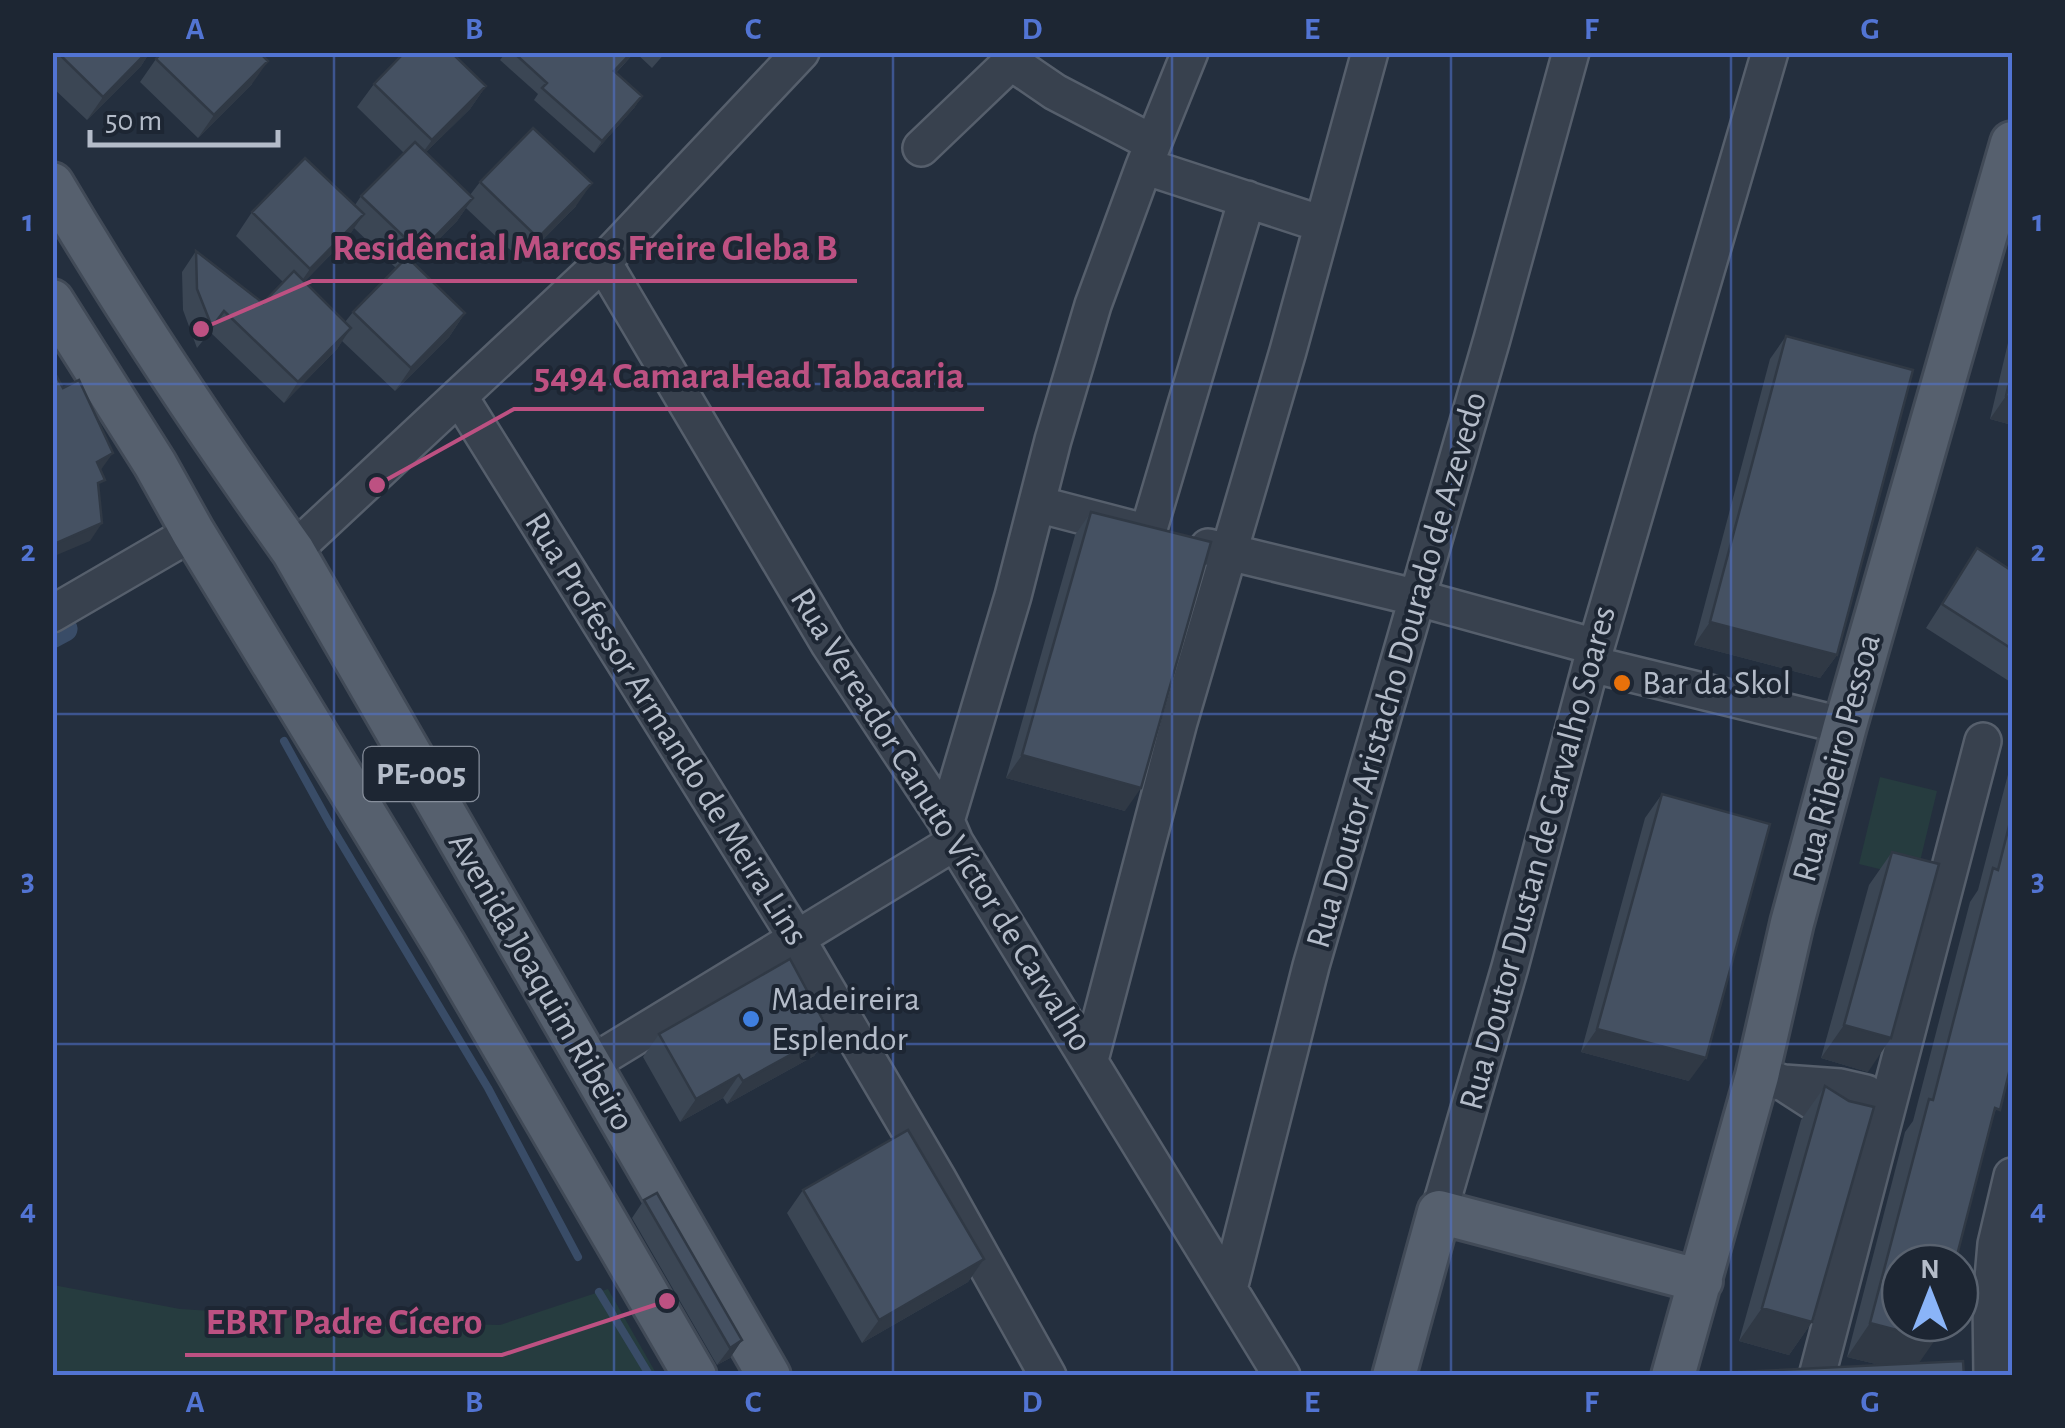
<svg xmlns="http://www.w3.org/2000/svg" width="2065" height="1428" font-family="'Alegreya Sans',sans-serif">
  <style>
    .green { fill: #263c3f }
    .lines { fill: none; stroke-linecap: round; stroke-linejoin: round }
    .stream { stroke: #394c67; stroke-width: 8 }
    .canal { stroke: #394c67; stroke-width: 25 }
    .minor-casing { stroke: #565f6c; stroke-width: 40 }
    .major-casing { stroke: #414a57; stroke-width: 48 }
    .minor { stroke: #38414e; stroke-width: 35 }
    .major { stroke: #56606e; stroke-width: 42 }
    .wall { fill: #3b4654; fill-rule: evenodd }
    .shaded-wall { fill: #303945 }
    .building { fill: #455162; stroke: #303945; stroke-width: 2.5 }
    .grid { fill: none; stroke: #5274d3; stroke-width: 2.5; stroke-opacity: 0.55 }
    .food-dot { fill: #e8710a; stroke: #1d2633; stroke-width: 4 }
    .shop-dot { fill: #3f7fe0; stroke: #1d2633; stroke-width: 4 }
    .labels { text-anchor: middle; dominant-baseline: central; stroke-width: 8; stroke-linejoin: round; paint-order: stroke }
    .shield { fill: #1d2633; stroke: #878f9c; stroke-width: 2.5 }
    .shield-label { font-size: 32px; font-weight: bold; fill: #b4bcc9 }
    .street-label { font-size: 35px; fill: #b4bcc9; stroke: #1d2633 }
    .poi-label { font-size: 35px; fill: #b4bcc9; stroke: #1d2633; text-anchor: start }
    .leader { fill: none; stroke: #bd5182; stroke-width: 4 }
    .callout-dot { fill: #bd5182; stroke: #1d2633; stroke-width: 4 }
    .callout-label { font-size: 38px; text-anchor: middle; font-weight: bold; fill: #bd5182; stroke: #1d2633; stroke-width: 8; stroke-linejoin: round; paint-order: stroke }
    .neatline { fill: none; stroke: #5274d3; stroke-width: 4 }
    .grid-label { font-size: 32px; text-anchor: middle; font-weight: bold; fill: #5274d3 }
  </style>
  <rect width="100%" height="100%" fill="#242f3e"/>
  <path class="green" d="M1880 777 1937 791 1916 878 1859 864Z
    M53 1285 180 1309 386 1322 500 1325 608 1289 657 1375H53Z"/>
  <g class="lines">
    <path class="stream" d="M284 741 331 826 488 1088 578 1257
      M599 1292 650 1376"/>
    <path class="canal" d="M52 636 65 629"/>
    <defs>
      <path id="minor" d="M921 148 1011 62 1055 92 1153 143
        M1144 166 1322 224
        M603 262 829 644 946 821 955 842 1282 1376
        M459 396 797 939 938 1179 1048 1376
        M1037 504 1133 529
        M1148 532 1247 199
        M1208 547 1418 598 1596 647
        M293 551 603 262 801 52
        M52 614 193 532
        M1591 664 1845 726
        M946 821 1013 596 1053 440 1093 305 1144 166 1190 52
        M1090 1060 1179 722 1288 351 1370 52
        M589 1065 955 842
        M1757 1076 1784 1083 1840 1087 1866 1093 1885 1113 1859 1121 1832 1114 1784 1083
        M1439 1212 1510 967 1591 664 1770 52
        M1229 1289 1311 966 1492 339 1571 52
        M1817 1376 1983 741
        M1992 1376 1991 1301 1996 1244 2012 1176"/>
      <path id="major" d="M52 184C127 311 208 432 293 551L769 1376
        M52 301 155 464 193 532 445 946 695 1376
        M1394 1376 1439 1212 1701 1281
        M1673 1376 1757 1076 1792 923 1845 726 2012 143"/>
    </defs>
    <use href="#minor" class="minor-casing"/>
    <use href="#major" class="major-casing"/>
    <use href="#minor" class="minor"/>
    <use href="#major" class="major"/>
  </g>
  <path class="wall" d="M52 52H150L141 66 87 120 52 87Z
    M499 52H635L616 73 642 96 634 108 594 153 534 100 538 94 500 60 503 56Z
    M635 52H666L652 68Z
    M156 59 252 84 198 138 140 82Z
    M374 84 486 86 470 109 426 152 470 195 480 182 576 206 522 261 466 208 457 221 414 264 465 313 449 337 395 391 342 341 337 349 284 403 210 332 197 348 183 310 182 272 196 251 263 303 283 282 236 236 252 212 355 205 361 196 404 153 357 107ZM354 228 396 268 353 312 345 322 304 282 348 237Z
    M2012 326V425L1990 419Z
    M1786 336 1837 655 1820 678 1694 645 1770 359Z
    M1091 512 1125 811 1006 778 1075 535Z
    M1977 548 2012 571V683L1926 628Z
    M2012 759V1060L1992 1121 1918 1363 1964 1376H1736L1739 1372 1880 1365 1847 1357 1905 1132 1913 1121 1970 902 1978 890Z
    M1662 794 1689 1081 1581 1052 1645 818Z
    M1892 852 1868 1072 1821 1058 1869 885Z
    M830 1033 814 1056 727 1104 723 1098 680 1122 643 1057 659 1034Z
    M1825 1086 1812 1322 1789 1355 1739 1341 1801 1120Z
    M803 1190 984 1259 968 1282 862 1343 787 1213Z
    M644 1200 742 1340 730 1358 717 1365 632 1218Z"/>
  <path class="shaded-wall" d="M147 52H150L141 66 87 120 103 97Z
    M632 52H635L606 83 614 71Z
    M268 61 252 84 198 138 214 115Z
    M486 86 470 109 415 163 432 140Z
    M642 96 634 108 594 153 602 141Z
    M592 183 576 206 522 261 538 238Z
    M473 198 457 221 403 276 420 252Z
    M364 214 348 237 294 292 310 269Z
    M465 313 449 337 395 391 411 368Z
    M351 328 337 349 284 403 298 382Z
    M2006 396 2012 398V425L1990 419Z
    M113 453 100 471 97 462Z
    M102 523 90 541 52 557V545Z
    M1710 622 1837 655 1820 678 1694 645Z
    M1022 755 1141 788 1125 811 1006 778Z
    M1844 1025 1891 1038 1868 1072 1821 1058Z
    M1597 1029 1706 1058 1689 1081 1581 1052Z
    M830 1033 814 1056 727 1104 743 1081Z
    M739 1075 723 1098 680 1122 696 1099Z
    M984 1259 968 1282 862 1343 879 1320Z
    M1762 1308 1812 1322 1789 1355 1739 1341Z
    M1870 1323 1935 1340 1912 1373 1847 1357Z
    M742 1340 730 1358 717 1365 730 1348Z"/>
  <path class="building" d="M57 52H147L103 97Z
    M162 52H259L268 61 214 115 156 59Z
    M405 52H451L486 86 432 140 374 84Z
    M513 52H632L614 71 642 96 602 141 542 88 547 83Z
    M533 128 592 183 538 238 480 182Z
    M415 142 473 198 420 252 361 196Z
    M305 158 364 214 310 269 252 212Z
    M196 251 263 303 294 271 351 328 298 382 224 311 212 327 197 289Z
    M407 257 465 313 411 368 353 312Z
    M1786 336 1913 370 1837 655 1710 622Z
    M2012 370V398L2006 396Z
    M56 375 63 388 79 380 113 453 97 462 105 480 98 483 102 523 52 545V377Z
    M1091 512 1211 542 1141 788 1022 755Z
    M1977 548 2012 571V649L1942 604Z
    M1662 794 1770 824 1706 1058 1597 1029Z
    M2012 814V1060L2000 1110 1995 1108 1955 1263H1900V1323H1939L1935 1340 1870 1323 1929 1099 1933 1100 1993 868 1998 870Z
    M1892 852 1939 864 1891 1038 1844 1025Z
    M790 959 830 1033 743 1081 739 1075 696 1099 659 1034Z
    M1825 1086 1849 1101 1874 1107 1812 1322 1762 1308Z
    M908 1130 984 1259 879 1320 803 1190Z
    M657 1193 742 1340 730 1348 644 1200Z
    M1963 1361 1964 1376H1739V1372Z"/>
  <path class="grid" d="M334 52V1376M614 52V1376M893 52V1376M1172 52V1376M1451 52V1376M1731 52V1376M52 384H2012M52 714H2012M52 1044H2012"/>
  <circle class="food-dot" cx="1622" cy="683" r="10"/>
  <circle class="shop-dot" cx="751" cy="1019" r="10"/>
  <g class="labels">
    <rect class="shield" x="363.5" y="747" width="115" height="54" rx="8"/>
    <g class="shield-label">
      <text x="421" y="774">PE-005</text>
    </g>
    <g class="street-label">
      <text transform="translate(1397 670) rotate(-74)">Rua Doutor Aristacho Dourado de Azevedo</text>
      <text transform="translate(666 729) rotate(58)">Rua Professor Armando de Meira Lins</text>
      <text transform="translate(1837 758) rotate(-75)">Rua Ribeiro Pessoa</text>
      <text transform="translate(941 820) rotate(58)">Rua Vereador Canuto Víctor de Carvalho</text>
      <text transform="translate(1538 858) rotate(-75)">Rua Doutor Dustan de Carvalho Soares</text>
      <text transform="translate(541 982) rotate(60)">Avenida Joaquim Ribeiro</text>
    </g>
    <g class="poi-label">
      <text x="1642" y="683">Bar da Skol</text>
      <text x="771" y="999">Madeireira<tspan x="771" dy="40">Esplendor</tspan></text>
    </g>
  </g>
  <path class="leader" d="M201 329L312 281H857M377 485L514 409H984M667 1301L502 1355H185"/>
  <g class="callout-dot">
    <circle cx="201" cy="329" r="10"/>
    <circle cx="377" cy="485" r="10"/>
    <circle cx="667" cy="1301" r="10"/>
  </g>
  <g class="callout-label">
    <text x="585" y="260">Residêncial Marcos Freire Gleba B</text>
    <text x="749" y="388">5494 CamaraHead Tabacaria</text>
    <text x="344" y="1334">EBRT Padre Cícero</text>
  </g>
  <rect width="2065" height="1428" fill="none" stroke="#1d2633" stroke-width="110"/>
  <g transform="translate(1930 1293)"><circle r="48" fill="#1d2633" stroke="#59626f" stroke-width="2.5"/>
  <path d="M0-8L18 38L0 25L-18 38Z" fill="#8ab4f8"/>
  <text y="-15" font-size="28" font-weight="bold" text-anchor="middle" fill="#b4bcc9">N</text>
  </g>
  <path d="M90 130v15h188v-15" fill="none" stroke="#b4bcc9" stroke-width="5"/>
  <text x="105" y="130" font-size="30" fill="#b4bcc9" stroke="#1d2633" stroke-width="8" paint-order="stroke">50 m</text>
  <rect x="55" y="55" width="1955" height="1318" class="neatline"/>
  <g class="grid-label">
    <text x="195" y="39">A</text>
    <text x="474" y="39">B</text>
    <text x="753" y="39">C</text>
    <text x="1032" y="39">D</text>
    <text x="1312" y="39">E</text>
    <text x="1591" y="39">F</text>
    <text x="1870" y="39">G</text>
    <text x="28" y="231">1</text>
    <text x="2038" y="231">1</text>
    <text x="28" y="561">2</text>
    <text x="2038" y="561">2</text>
    <text x="28" y="890">3</text>
    <text x="2038" y="890">3</text>
    <text x="28" y="1220">4</text>
    <text x="2038" y="1220">4</text>
    <text x="195" y="1412">A</text>
    <text x="474" y="1412">B</text>
    <text x="753" y="1412">C</text>
    <text x="1032" y="1412">D</text>
    <text x="1312" y="1412">E</text>
    <text x="1591" y="1412">F</text>
    <text x="1870" y="1412">G</text>
  </g>
</svg>
